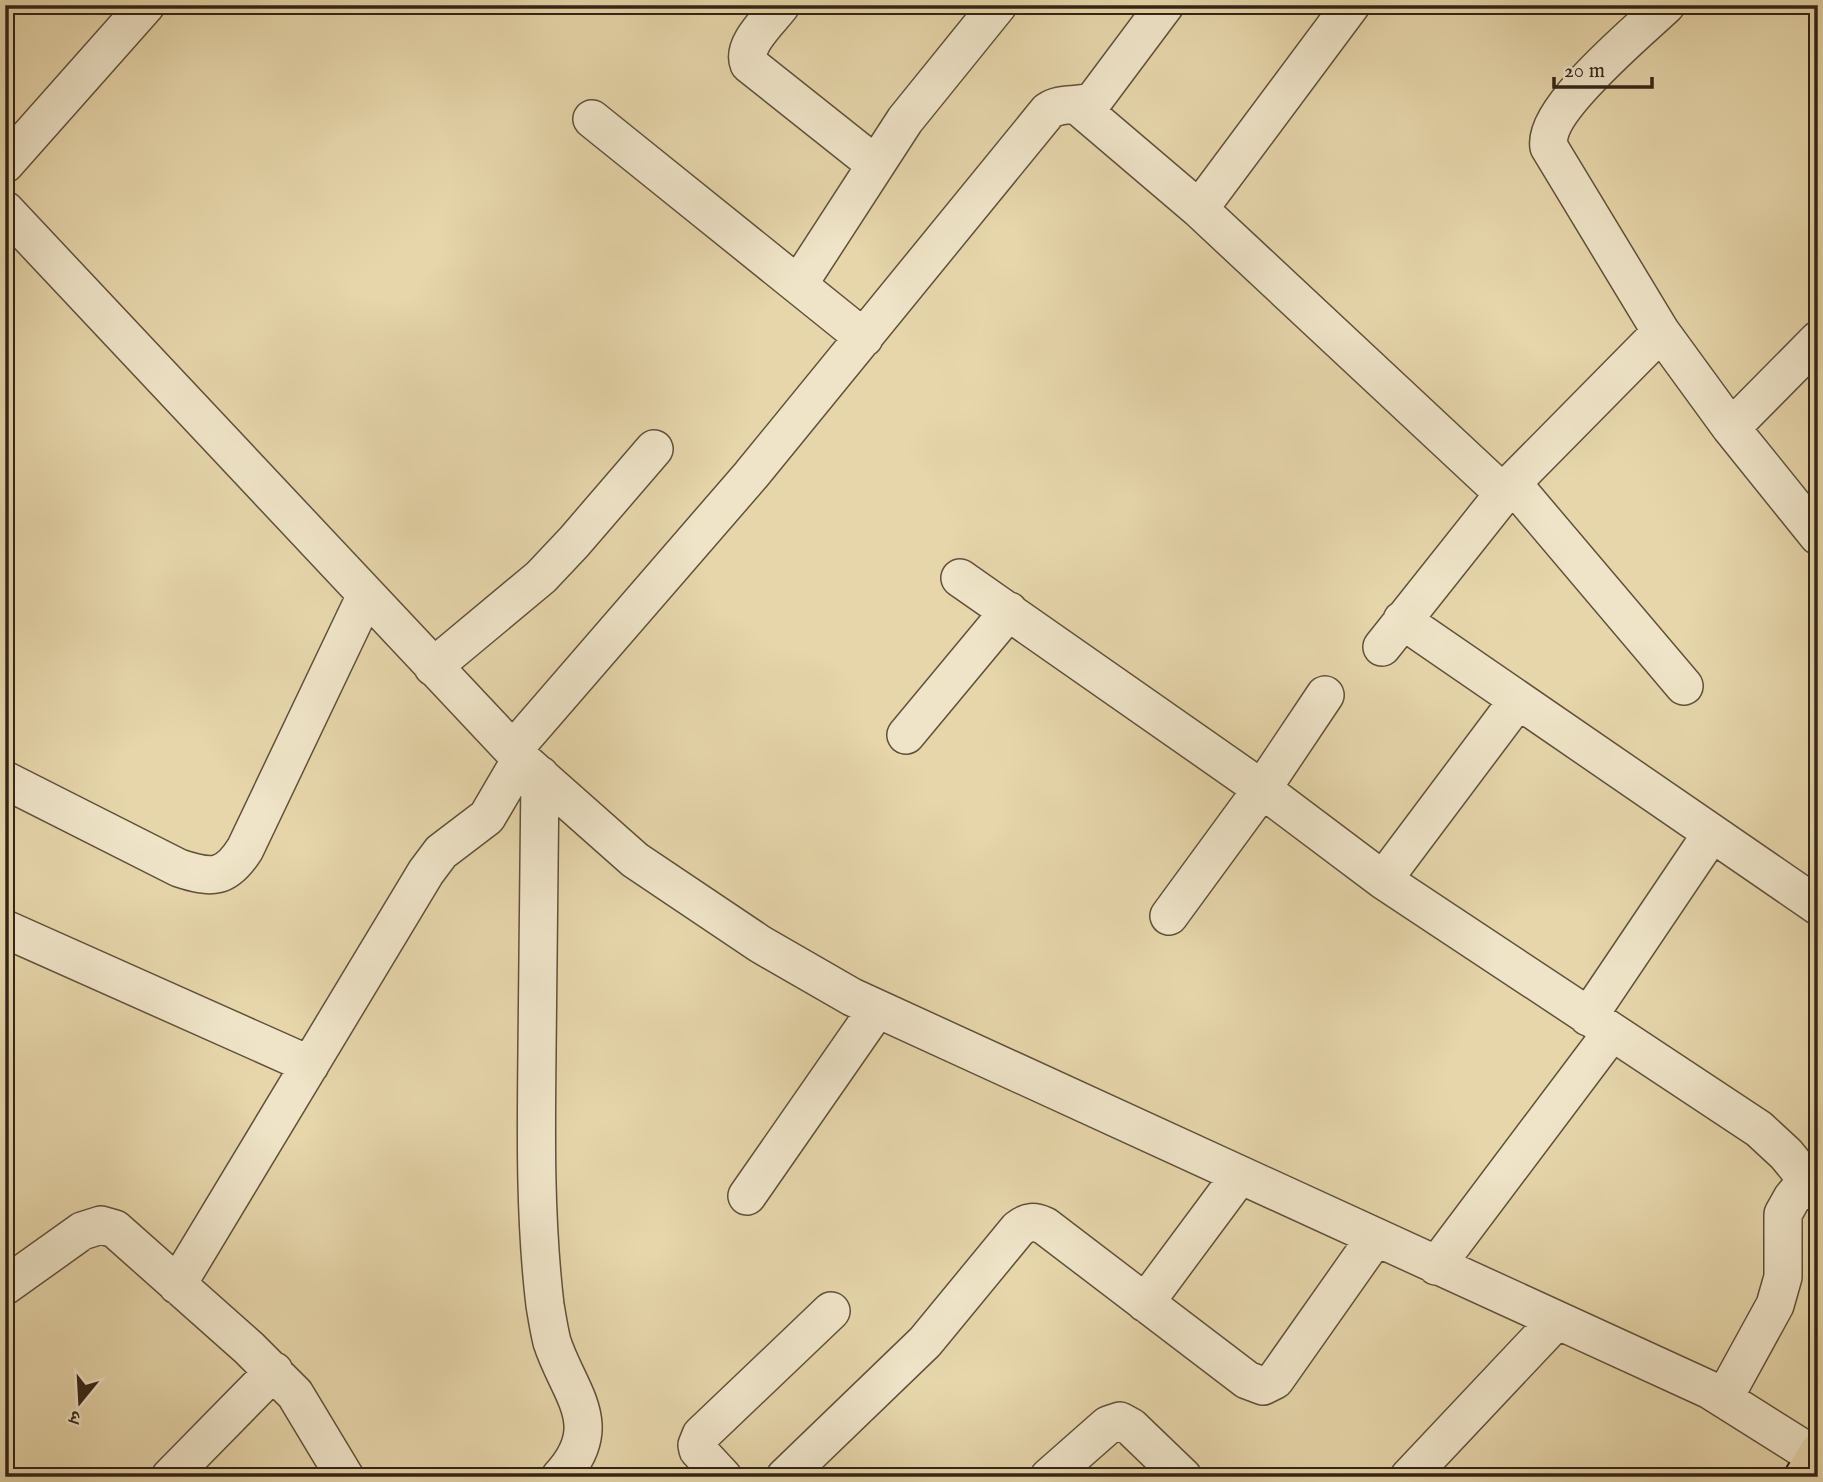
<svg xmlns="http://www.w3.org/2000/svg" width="1823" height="1482" font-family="'IM FELL English','Noto Serif Devanagari',serif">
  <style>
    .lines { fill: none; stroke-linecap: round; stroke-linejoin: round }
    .minor-casing { stroke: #60513b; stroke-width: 40 }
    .trunk-casing { stroke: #332516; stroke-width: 42 }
    .minor { stroke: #efe4c8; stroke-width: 37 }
    .trunk { stroke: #e6d6aa; stroke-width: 38 }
  </style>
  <rect width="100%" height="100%" fill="#e6d6aa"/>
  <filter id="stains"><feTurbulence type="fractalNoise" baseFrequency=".00286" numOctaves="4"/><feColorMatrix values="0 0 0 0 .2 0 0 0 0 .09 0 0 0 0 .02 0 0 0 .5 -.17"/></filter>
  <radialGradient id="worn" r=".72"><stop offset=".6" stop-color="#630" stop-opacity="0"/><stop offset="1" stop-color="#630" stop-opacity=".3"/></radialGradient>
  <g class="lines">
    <defs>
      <path id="minor" d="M781 5C770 20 741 45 749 64L876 165
        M1666 5C1639 31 1542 110 1549 147L1661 332 1731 428 1818 536
        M1078 106 1199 209 1503 493
        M592 119 864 338
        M5 164 146 5
        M1199 209 1351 5
        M5 210 521 759 635 860 760 944 852 997 1710 1390 1818 1458
        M798 285 905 120 998 5
        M1731 428 1818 340
        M1512 483 1684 686
        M960 578 1262 789 1383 880 1759 1129 1786 1154 1818 1193
        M1402 620 1818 906
        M1382 647 1513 482 1661 332
        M433 667 541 577 574 542 654 449
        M906 735 1009 611
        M513 750 751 475 1048 111C1062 101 1079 108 1094 100L1165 5
        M540 775C539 867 538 959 537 1051 536 1136 535 1221 545 1305 547 1317 549 1330 552 1342 569 1394 608 1425 560 1477
        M5 780 179 868C212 879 226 879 245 849L366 595
        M1383 880 1518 700
        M1169 916 1262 789 1325 695
        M5 929 310 1065
        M1588 1017 1712 833
        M747 1196 877 1009
        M1436 1266 1612 1032
        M177 1285 426 872 441 852 487 817 521 759
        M5 1286 82 1231 101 1225 115 1229 249 1348 295 1394 345 1477
        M1145 1303 1240 1175
        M1724 1398 1775 1305 1783 1277V1214L1792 1198 1807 1180
        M170 1477 274 1371
        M723 1477 698 1450 697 1445 701 1435 831 1311
        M785 1477 925 1342 1018 1229C1028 1221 1034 1221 1045 1226L1247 1380 1263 1386 1275 1380 1375 1238
        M1049 1477 1108 1425 1120 1421 1131 1427 1183 1477
        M1409 1477 1556 1321"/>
      <path id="trunk" d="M1804 1477 1818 1453"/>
    </defs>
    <use href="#minor" class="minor-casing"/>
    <use href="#trunk" class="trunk-casing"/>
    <use href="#minor" class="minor"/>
    <use href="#trunk" class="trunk"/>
  </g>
  <rect width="1823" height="1482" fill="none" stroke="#e6d6aa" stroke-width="28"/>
  <rect x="7" y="7" width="1809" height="1468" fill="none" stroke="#332516" stroke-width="3.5"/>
  <rect x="14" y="14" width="1795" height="1454" fill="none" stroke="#332516" stroke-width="2"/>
  <g transform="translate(80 1402) rotate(198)" stroke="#efe4c8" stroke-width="5" paint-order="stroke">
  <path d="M0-5L12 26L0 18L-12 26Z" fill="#332516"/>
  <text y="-10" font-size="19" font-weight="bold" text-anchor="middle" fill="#332516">उ</text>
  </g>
  <path d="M1554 77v10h98v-10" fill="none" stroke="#332516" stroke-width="3.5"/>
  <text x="1564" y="77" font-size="21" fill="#332516" stroke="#efe4c8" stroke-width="5" paint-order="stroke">20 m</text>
  <rect width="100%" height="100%" filter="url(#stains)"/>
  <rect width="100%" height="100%" fill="url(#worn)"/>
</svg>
